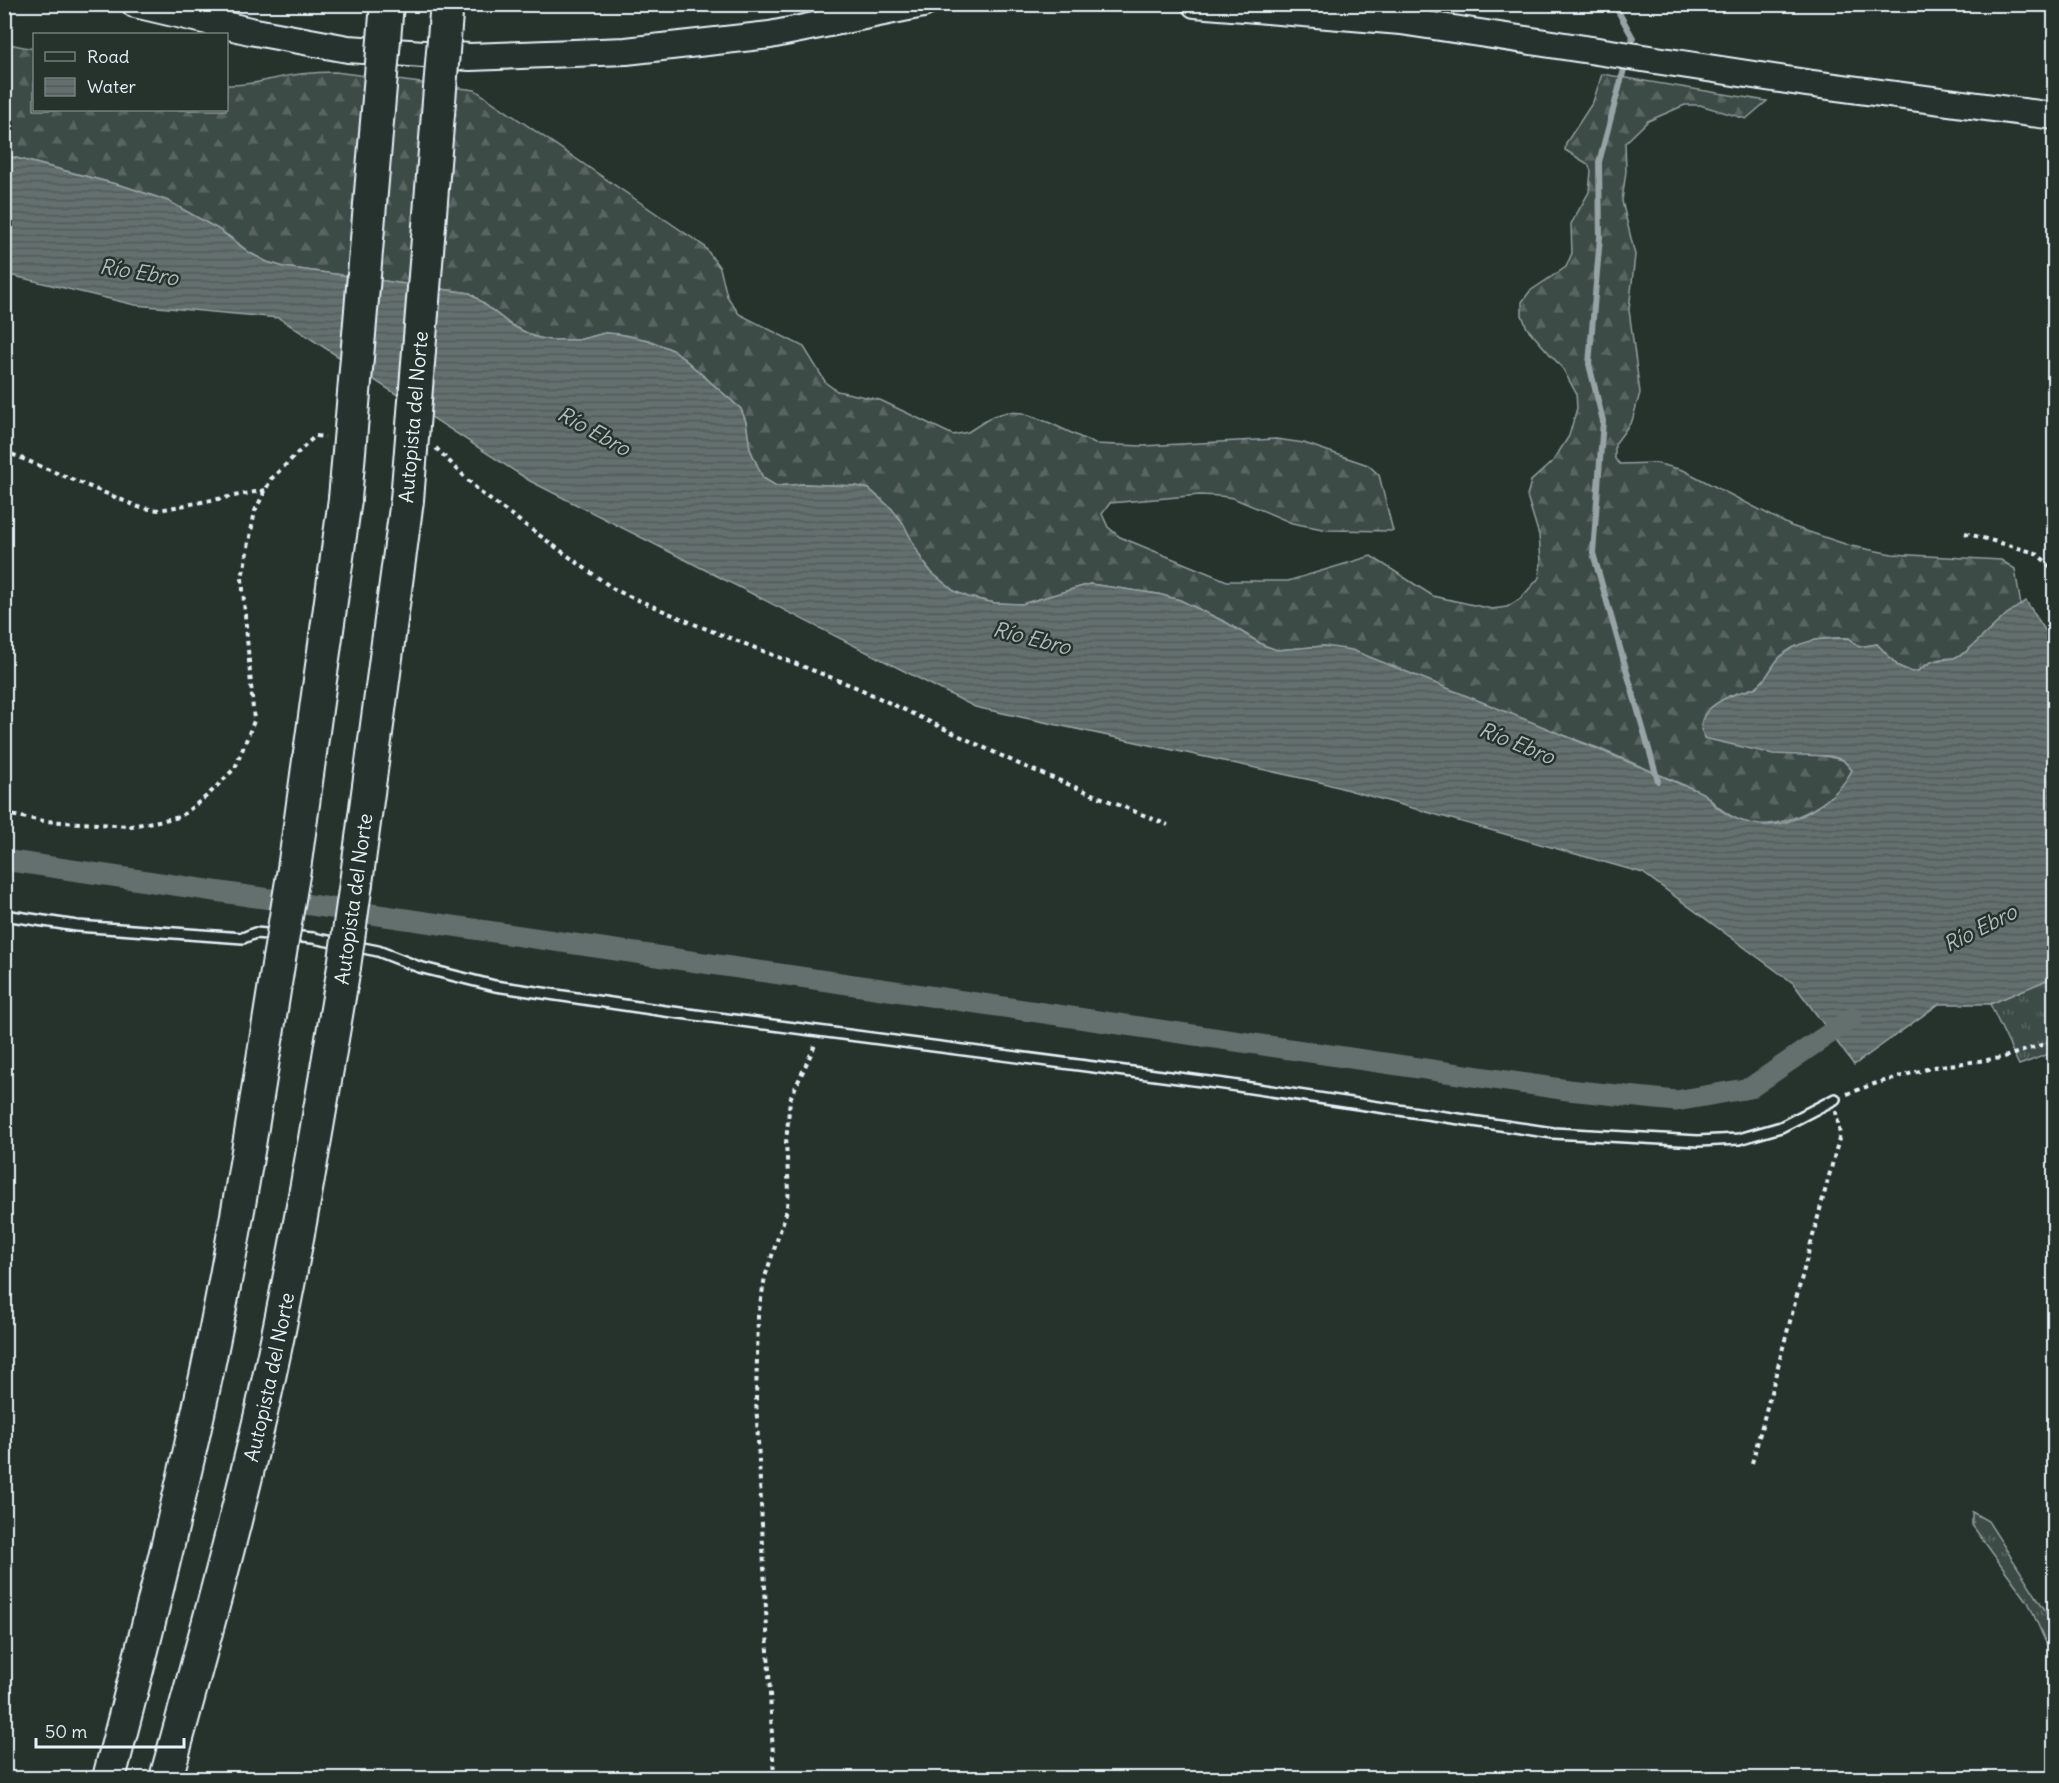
<svg xmlns="http://www.w3.org/2000/svg" width="2059" height="1783" font-family="Delius,sans-serif">
  <style>
    .grass { fill: url(#grass-tufts); stroke: #939ea0; stroke-width: 1.5 }
    .forest { fill: url(#forest-firs); stroke: #939ea0; stroke-width: 1.5 }
    .water { fill: url(#water-rules); stroke: #98a3a5; stroke-width: 1.5 }
    .lines { fill: none; stroke-linecap: round; stroke-linejoin: round }
    .stream { stroke: #98a3a5; stroke-width: 6 }
    .canal { stroke: #636f6d; stroke-width: 21 }
    .lane-casing { stroke: #e8f1f8; stroke-width: 14 }
    .secondary-casing { stroke: #e8f1f8; stroke-width: 30 }
    .highway-casing { stroke: #e8f1f8; stroke-width: 36 }
    .path { stroke: #e8f1f8; stroke-width: 4; stroke-dasharray: 4.5 4.5; stroke-linecap: butt }
    .lane { stroke: #26332d; stroke-width: 9 }
    .secondary { stroke: #26332d; stroke-width: 26 }
    .highway { stroke: #26332d; stroke-width: 32 }
    .highway-bridge-casing { stroke: #e8f1f8; stroke-width: 36; stroke-linecap: butt }
    .highway-bridge { stroke: #26332d; stroke-width: 32 }
    .labels { text-anchor: middle; dominant-baseline: central; stroke-width: 5; stroke-linejoin: round; paint-order: stroke }
    .street-label { font-size: 20px; fill: #e8f1f8; stroke: #26332d }
    .water-label { font-size: 21px; font-style: italic; fill: #b3bdc0; stroke: #26332d }
  </style>
  <defs>
    <pattern id="grass-tufts" width="24" height="20" patternUnits="userSpaceOnUse" patternTransform="scale(1.5)"><rect width="24" height="20" fill="#3e4b47"/><path d="M3 7l-1-3M5 7V3M7 7l1-3M15 17l-1-3M17 17v-4M19 17l1-3" fill="none" stroke="#5a6562"/></pattern>
    <pattern id="forest-firs" width="22" height="20" patternUnits="userSpaceOnUse" patternTransform="scale(1.5)"><rect width="22" height="20" fill="#3e4b47"/><path d="M5 1l3.5 6h-7zM16 11l3.5 6h-7z" fill="#5a6562"/></pattern>
    <pattern id="water-rules" width="6" height="5" patternUnits="userSpaceOnUse" patternTransform="scale(1.5)"><rect width="6" height="5" fill="#636f6d"/><path d="M0 2.5h6" fill="none" stroke="#535a5a"/></pattern>
  </defs>
  <rect width="100%" height="100%" fill="#26332d"/>
  <filter id="ink" filterUnits="userSpaceOnUse"><feTurbulence type="fractalNoise" baseFrequency=".0167" numOctaves="2"/><feDisplacementMap in="SourceGraphic" scale="12" xChannelSelector="R" yChannelSelector="G"/><feConvolveMatrix kernelMatrix="1 2 1 2 8 2 1 2 1" color-interpolation-filters="sRGB"/></filter>
  <g filter="url(#ink)">
    <path class="grass" d="M2054 977V1052L2019 1065 1990 1004Z
      M1972 1512 1988 1521 2054 1624V1661L2028 1602 1972 1525Z"/>
    <path class="forest" d="M4 43 34 49V110H226L227 85C243 86 258 82 273 79 293 74 315 72 335 72L475 90 704 246 720 268 727 296 739 314 804 347 826 383 837 391 880 400 953 435 968 432 993 416 1008 412 1023 413 1050 423 1095 444 1143 446 1276 439 1304 443 1368 465 1379 475 1393 531 1328 530 1292 523 1233 498 1220 496 1200 495 1110 503 1102 514 1108 527 1120 537 1227 581H1288L1371 556 1433 596 1492 609 1507 607 1520 599 1539 578 1541 562 1539 535 1527 496 1531 481 1553 461 1569 436 1577 408 1576 393 1563 369 1527 328 1522 315V302L1530 291 1566 267 1572 253 1571 224 1589 192 1591 171 1588 164 1565 150 1566 143 1593 102 1602 74 1767 101 1746 119 1700 105H1685L1648 121 1625 143 1626 171 1622 201 1635 255 1629 310 1640 393 1632 421 1615 444V459L1620 464 1655 463 1683 470 1791 526 1851 546 1892 554 2001 560 2015 569 2021 606 2007 614 1966 652 1954 658 1940 659 1927 664 1918 671 1912 672 1898 666 1877 644 1859 647 1849 638C1823 637 1794 640 1776 662 1770 670 1765 682 1756 687 1748 691 1737 693 1729 696L1815 754 1843 760 1852 770C1842 791 1826 803 1805 813 1765 832 1735 828 1705 794L1598 748 1324 646 1277 650 1263 645 1227 623 1180 600 1158 594 1090 584 1022 604 995 603 968 597 954 591 932 573 922 560 892 509 869 489 856 486 805 484 776 486 763 478 750 449 746 422 741 409 675 351 648 340 619 334 605 333 578 340H549L535 337 511 325 470 293 284 267 267 262 250 253 229 236 168 201 127 187 5 155Z"/>
    <path class="water" d="M4 155 127 187 168 201 218 229 250 253 267 262 284 267 470 293 511 325 535 337 549 340H578L605 333 619 334 648 340 675 351 741 409 746 422 750 449 763 478 776 486 804 484 856 486 869 489 892 509 903 523 922 560 932 573 954 591 968 597 995 603 1022 604 1090 584 1158 594 1180 600 1227 623 1263 645 1277 650 1324 646 1352 650C1462 694 1572 737 1680 784 1688 787 1699 790 1705 795 1709 798 1711 802 1714 805 1729 818 1745 824 1764 825 1795 827 1839 797 1852 770L1843 760 1830 756 1773 754 1704 738C1703 734 1701 728 1701 725 1703 707 1724 698 1738 693 1744 691 1751 690 1756 687 1767 680 1771 667 1779 658 1797 639 1825 638 1849 638L1859 647 1877 644 1898 666 1912 672 1918 671 1933 661 1954 658 1966 652 2007 614 2026 601 2045 630 2054 633V977L1990 1004H1939L1854 1065 1793 983 1643 873 1320 782 975 707 530 481 279 318 135 305 5 274Z"/>
    <g class="lines">
      <path class="stream" d="M1614 4 1633 38 1629 49
        M1626 62 1599 162 1600 237 1589 364 1603 421 1593 553 1658 781"/>
      <path class="canal" d="M4 860 1568 1090 1676 1101 1750 1088 1852 1018"/>
      <defs>
        <path id="lane" d="M4 915 77 926 243 938 255 933 313 938 378 951 419 967 495 986 665 1011 1224 1084 1553 1133 1698 1141 1739 1139 1781 1127 1835 1099"/>
        <path id="secondary" d="M135 4 250 31 348 49 470 57 626 51 770 35 923 4
          M1195 4 1401 21 1806 83 2054 116"/>
        <g id="highway">
          <path d="M294 869 345 499"/>
          <path d="M356 883 407 500"/>
          <path d="M109 1778C141 1656 172 1533 199 1409 232 1260 255 1110 279 959"/>
          <path id="s1" d="M166 1778C199 1659 232 1539 260 1418 294 1269 319 1118 344 967"/>
        </g>
      </defs>
      <use href="#lane" class="lane-casing"/>
      <use href="#secondary" class="secondary-casing"/>
      <use href="#highway" class="highway-casing"/>
      <path class="path" d="M436 448 481 493 615 590 694 624 858 688 1021 765 1168 825
        M4 451 141 508 159 510 266 490
        M1965 533 2036 553 2046 562 2054 573
        M4 814 44 821 131 826 180 817 208 795 235 768 254 721 242 578 255 511 271 479 315 436 325 437
        M1847 1094 1874 1084 1934 1067 2001 1058 2054 1041
        M1752 1463 1840 1135 1836 1111
        M774 1778 756 1398 758 1316 765 1277 786 1213 789 1191 786 1143 790 1099 816 1043"/>
      <use href="#lane" class="lane"/>
      <use href="#secondary" class="secondary"/>
      <use href="#highway" class="highway"/>
      <defs>
        <path id="highway-bridge" d="M345 499 387 4
          M407 500 446 14
          M279 959 294 869
          M344 967 356 883"/>
      </defs>
      <use href="#highway-bridge" class="highway-bridge-casing"/>
      <use href="#highway-bridge" class="highway-bridge"/>
    </g>
  </g>
  <g class="labels">
    <g class="street-label">
      <text transform="translate(413 417) rotate(-85)">Autopista del Norte</text>
      <text transform="translate(353 899) rotate(-82)">Autopista del Norte</text>
      <text stroke="none"><textPath href="#s1" startOffset="414">Autopista del Norte</textPath></text>
    </g>
    <g class="water-label">
      <text transform="translate(139 272) rotate(9)">Río Ebro</text>
      <text transform="translate(594 431) rotate(29)">Río Ebro</text>
      <text transform="translate(1032 638) rotate(14)">Río Ebro</text>
      <text transform="translate(1517 743) rotate(22)">Río Ebro</text>
      <text transform="translate(1980 928) rotate(-27)">Río Ebro</text>
    </g>
  </g>
  <rect width="2059" height="1783" fill="none" stroke="#26332d" stroke-width="24"/>
  <rect x="12" y="12" width="2035" height="1759" fill="none" stroke="#e8f1f8" stroke-width="2" filter="url(#ink)"/>
  <rect x="33" y="33" width="195" height="78" fill="#26332d" stroke="#747f7e" stroke-width="1.5"/>
  <rect x="45" y="52" width="30" height="9" fill="#26332d" stroke="#747f7e" stroke-width="1.5"/>
  <text x="87" y="63" font-size="18" fill="#e8f1f8">Road</text>
  <rect x="45" y="78" width="30" height="18" fill="url(#water-rules)" stroke="#747f7e" stroke-width="1.5"/>
  <text x="87" y="93" font-size="18" fill="#e8f1f8">Water</text>
  <path d="M36 1738v9h148v-9" fill="none" stroke="#e8f1f8" stroke-width="3"/>
  <text x="45" y="1738" font-size="18" fill="#e8f1f8" stroke="#26332d" stroke-width="4.5" paint-order="stroke">50 m</text>
</svg>
